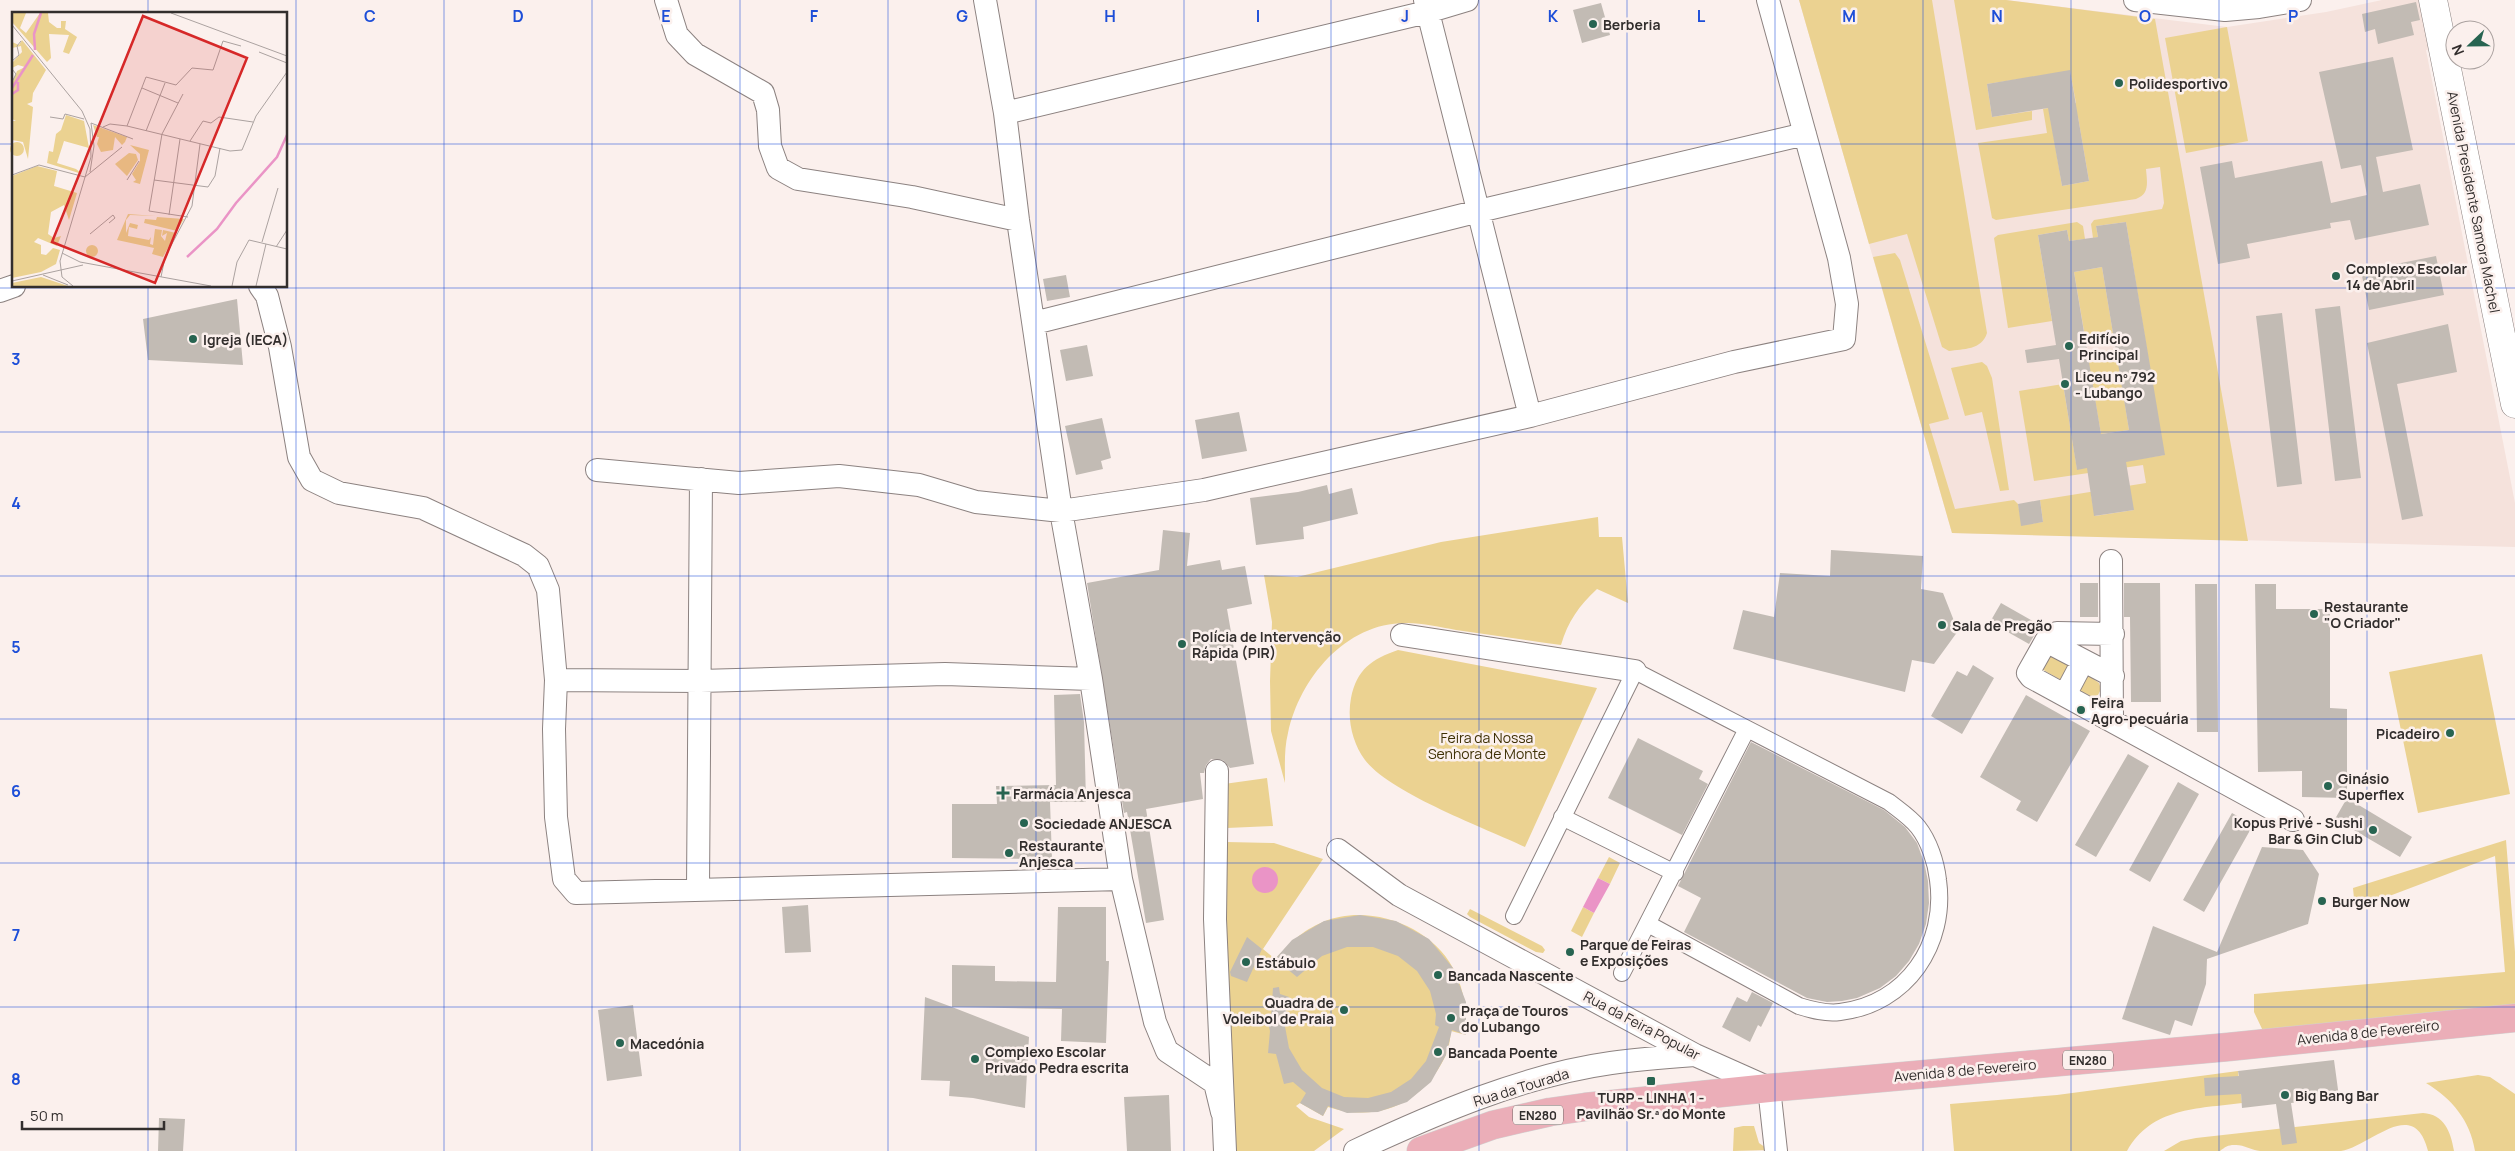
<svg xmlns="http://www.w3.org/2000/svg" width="2515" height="1151" font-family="Manrope,sans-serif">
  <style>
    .built { fill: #f5e2dc }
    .green { fill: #ebd291; fill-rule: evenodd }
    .water { fill: #ea94c6 }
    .building { fill: #c2bbb4; fill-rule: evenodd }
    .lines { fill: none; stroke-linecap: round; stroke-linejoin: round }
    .pedestrian-casing { stroke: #8c8280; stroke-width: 18 }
    .minor-casing { stroke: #8c8280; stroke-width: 24 }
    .secondary-casing { stroke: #8c8280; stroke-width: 29 }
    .primary-casing { stroke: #d2d1d1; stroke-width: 29 }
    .pedestrian { stroke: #fff; stroke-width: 16 }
    .minor { stroke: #fff; stroke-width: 22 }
    .secondary { stroke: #fff; stroke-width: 28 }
    .primary { stroke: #ebaeb8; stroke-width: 28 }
    .grid { fill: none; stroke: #1d4ed8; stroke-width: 1; stroke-opacity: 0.55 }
    .poi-dot { fill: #276451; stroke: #fbf0ed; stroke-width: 2 }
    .labels { text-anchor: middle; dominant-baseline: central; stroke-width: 5; stroke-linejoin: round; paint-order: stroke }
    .shield { fill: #fbf0ed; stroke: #6e6867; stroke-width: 1 }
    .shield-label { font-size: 12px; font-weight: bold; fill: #322e2d }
    .poi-label { font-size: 14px; font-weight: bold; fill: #322e2d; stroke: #fbf0ed; text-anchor: start }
    .street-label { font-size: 14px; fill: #322e2d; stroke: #fbf0ed }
    .park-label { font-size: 14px; fill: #3e3005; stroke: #fbf0ed }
    .inset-river { fill: none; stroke: #ea94c6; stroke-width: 2.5 }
    .inset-road { fill: none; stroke: #aba2a0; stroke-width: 1 }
    .view { fill: #d62828; fill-opacity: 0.15; stroke: #d62828; stroke-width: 2.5 }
    .inset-edge { fill: none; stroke: #322e2d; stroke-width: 2.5 }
    .grid-label { font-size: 16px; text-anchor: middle; font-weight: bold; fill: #1d4ed8; stroke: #fbf0ed; stroke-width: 5; stroke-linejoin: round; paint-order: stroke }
  </style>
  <rect width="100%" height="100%" fill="#fbf0ed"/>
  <path class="built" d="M1799 0H2006L2227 27 2326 12 2382 0H2424L2434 48 2426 50 2515 503V547L1952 533Z"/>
  <path class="green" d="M1799 0H1932L1987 333C1982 350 1963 349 1949 351L1942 347 1907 234 1869 244Z
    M1954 0H2006L2155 19 2248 541 1952 533 1873 257 1895 253 1900 260 1949 419 1929 424 1955 509 2014 500 2018 504 2022 525 2043 522 2040 500 2146 483 2143 465 2034 481 2019 391 2063 384 2077 469 2164 455 2126 222 2096 226 2098 237 2093 238 2091 224 2094 220 2162 209 2164 203 2160 167 2146 169C2147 182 2150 194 2136 199L1996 220 1992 218 1978 143 2047 133 2043 109 2076 103 2070 71 1987 84 1992 117 2032 111V120L1976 130ZM2078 117 2089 181 2062 186 2051 121ZM2091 495 2134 510 2095 516Z
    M2227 27 2248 141 2186 153 2165 38Z
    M2077 222 2083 226 2085 239 2069 241 2067 230 2038 235 2052 321 2008 328 1994 238 1998 235Z
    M2102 267 2113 333 2085 337 2074 272Z
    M2116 349 2129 430 2101 434 2087 354Z
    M1982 362 1987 366 1992 378 2009 490 2000 491 1982 412 1965 416 1951 368Z
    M1598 517 1599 537H1622L1628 603 1597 589C1579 606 1568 621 1561 645 1526 640 1491 635 1456 630 1440 627 1423 623 1407 623 1346 622 1300 678 1288 733 1284 749 1285 766 1285 783L1271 731 1270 681 1272 622 1264 575 1297 577 1441 542Z
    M1398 650 1597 688 1525 847C1485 828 1390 793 1365 760 1352 742 1347 719 1351 698 1357 669 1372 659 1398 650Z
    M2049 652 2070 663 2061 680 2040 668Z
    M2482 654 2510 794 2418 813 2389 672Z
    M2085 673 2099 683 2101 689 2098 695 2093 697 2076 689Z
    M1267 778 1273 826 1227 828 1224 784Z
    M2506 840 2515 952V1005L2264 1033 2254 1012V994L2505 972 2495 856 2355 909 2353 888Z
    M1227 842 1274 843 1323 859 1263 949 1275 959C1291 943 1301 931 1323 922 1368 903 1430 925 1453 968 1465 990 1466 1011 1466 1035L1451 1031C1450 1039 1449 1050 1445 1057 1422 1104 1378 1123 1328 1107L1323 1116 1300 1103 1296 1106 1309 1117 1344 1129 1314 1151H1234L1225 918Z
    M1609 857 1620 863 1610 884 1598 878Z
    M1583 907 1594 913 1582 937 1571 931Z
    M1470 909 1542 946 1545 950 1543 953 1536 952 1470 917 1467 914Z
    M2238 1071 2242 1103C2197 1109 2152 1107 2127 1151H1954L1950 1104 2057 1095Z
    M2478 1075 2490 1077 2515 1094V1151H2475C2470 1120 2452 1099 2426 1083Z
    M2423 1113C2444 1114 2451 1132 2454 1151H2428C2414 1095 2371 1146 2341 1151 2322 1151 2280 1151 2260 1151 2251 1150 2243 1144 2234 1145 2228 1145 2225 1147 2220 1151H2164L2181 1141 2196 1138Z
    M1743 1126H1754L1759 1143 1769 1150 1733 1151 1734 1128Z"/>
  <path class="water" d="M1252 880a13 13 0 1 1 26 0a13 13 0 1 1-26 0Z
    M1598 878 1610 884 1594 913 1583 907Z"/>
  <path class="building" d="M2416 2 2420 20 2411 22 2414 35 2378 44 2375 29 2365 32 2362 14Z
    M1601 3 1610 35 1582 43 1573 10Z
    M2393 57 2413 150 2376 157 2383 192 2420 184 2429 225 2355 240 2350 220 2330 223 2331 228 2247 244 2250 258 2218 264 2200 167 2232 161 2235 178 2322 161 2331 203 2367 195 2361 165 2341 169 2319 72Z
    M2070 70 2089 181 2062 186 2048 108 1992 117 1987 84Z
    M2126 222 2165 455 2126 462 2134 510 2094 516 2087 468 2077 470 2059 359 2027 363 2025 350 2056 345 2038 235 2067 230 2069 241 2098 237 2096 226ZM2102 267 2129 430 2101 434 2074 272Z
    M2436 256 2444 295 2369 310 2361 271Z
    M1066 275 1070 297 1047 301 1043 279Z
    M237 299 243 365 148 360 143 319Z
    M2340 306 2361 478 2335 481 2315 309Z
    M2282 313 2302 484 2277 487 2256 316Z
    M2448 324 2457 372 2397 384 2423 516 2402 520 2367 343Z
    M1087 345 1093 376 1066 381 1060 350Z
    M1239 412 1247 451 1202 459 1195 420Z
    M1102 418 1111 458 1101 461 1103 469 1076 475 1065 426Z
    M1327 485 1329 494 1352 488 1358 514 1303 527 1304 539 1256 545 1250 498 1298 492Z
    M2040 500 2043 522 2021 526 2018 504Z
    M1163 530 1190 533 1187 566 1220 560 1222 570 1245 566 1252 604 1227 609 1254 764 1230 768 1223 760 1211 759 1206 765 1204 773H1200L1203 799 1146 809 1164 920 1146 923 1127 812 1124 813 1087 583 1159 570Z
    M1831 550 1923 556 1921 589 1943 593 1958 631 1934 664 1912 660 1905 692 1733 649 1743 610 1774 617 1780 573 1830 576Z
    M2080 583H2098V617H2080Z
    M2124 583H2160L2161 702H2131L2130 617H2124Z
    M2195 584H2217L2218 732H2197Z
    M2255 584H2276V609H2330V708L2347 709V798L2302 797V771L2258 772Z
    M2001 603 2043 627 2035 634 2029 644 1990 622Z
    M1973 665 1994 678 1962 734 1931 716 1957 671 1967 676Z
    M1080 694 1084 722 1086 802H1050L1052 859 952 858V804H997L996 786 1056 785 1054 695Z
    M2026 695 2090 731 2037 822 2016 810 2021 801 1980 777Z
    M1638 738 1703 771 1699 779 1708 784 1682 835 1608 798Z
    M1751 742 1884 810 1905 827 1917 843 1924 862 1928 881 1929 903 1926 924 1919 944 1909 961 1896 976 1880 988 1857 998 1842 1001 1827 1002 1807 998 1684 932 1701 898 1678 886Z
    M2128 754 2149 766 2096 857 2075 845Z
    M2178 782 2199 794 2150 882 2129 870Z
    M2347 798 2412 837 2400 857 2335 819Z
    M2232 813 2253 825 2204 912 2183 900Z
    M2262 847 2303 850 2319 874 2308 924 2207 959 2206 984 2192 1026 2175 1020 2170 1035 2122 1019 2153 926 2217 952Z
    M808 905 811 952 785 953 782 907Z
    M1058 907H1106V961H1109L1106 1043 1061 1041 1062 1009 952 1007 1029 1037 1025 1108 973 1098 949 1096 950 1081 921 1080 925 997 952 1007V965L995 966V981L1056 982Z
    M1360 915 1396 921 1429 939 1453 968 1466 1002V1035L1452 1030 1446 1055 1431 1082 1407 1102 1378 1112 1347 1113 1328 1106 1323 1116 1300 1103 1306 1093 1293 1082 1284 1084 1276 1054 1268 1053 1270 1031 1267 1019 1271 1017 1273 988 1279 987 1280 994 1289 997 1284 1021 1289 1048 1302 1070 1322 1088 1344 1097 1368 1098 1391 1092 1411 1079 1426 1061 1439 1027 1435 1025 1436 1014 1430 991 1417 971 1398 956 1373 947H1347L1322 956 1297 977 1275 959 1292 940 1324 921Z
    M1247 937 1262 949 1247 982 1231 976 1230 972Z
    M1752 992 1773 1003 1761 1027 1758 1025 1750 1042 1722 1027 1737 997 1747 1002Z
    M633 1005 642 1076 607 1081 598 1010Z
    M2334 1060 2339 1097 2291 1103 2297 1143 2282 1145 2276 1104 2242 1108 2241 1094 2205 1096 2204 1078 2239 1076 2238 1071Z
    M1169 1095 1171 1151H1127L1124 1097Z
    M159 1118 185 1119 183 1151H158Z"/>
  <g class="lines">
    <defs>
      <path id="pedestrian" d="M1562 817 1675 873
        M1514 916 1635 671 1889 802C1899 810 1910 817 1918 827 1929 841 1936 862 1938 880 1947 944 1907 1004 1840 1012 1826 1014 1812 1010 1799 1006L1648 924
        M1622 973 1747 729"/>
      <path id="minor" d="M666 0 677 35 695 54 763 93 768 110 770 146 778 168 798 179 912 197 1018 220
        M985 0 1005 113 1018 220 1061 511 1091 679 1121 879 1155 1022 1167 1051 1215 1083 1222 1112
        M1425 0 1530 416
        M2135 0 2225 10 2259 7 2300 0
        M1005 113 1427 12 1467 0
        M260 286 267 296 280 347 299 457 312 480 339 493 423 508 524 555 538 566 548 590 556 680 554 729 556 817 564 879 576 893 1121 879
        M0 291 14 286
        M1034 323 1479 211 1805 134
        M597 470 739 483 839 476 919 485 976 502 1061 511 1204 490 1530 416 1734 362 1844 339 1847 304 1839 258 1768 0
        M2111 561 2112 721
        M1402 635 1635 671
        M2046 641 2057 633 2113 634
        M2113 676 2046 641 2028 673 2031 677 2293 820
        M556 680 700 681 945 674 1091 679
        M2065 695 2083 661
        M1217 771 1215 919 1225 1151
        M1338 850 1399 895 1695 1055 1769 1088 1776 1151
        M698 889 701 479
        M1355 1151C1434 1114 1524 1075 1611 1063 1639 1059 1667 1057 1695 1055"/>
      <path id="secondary" d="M2433 0 2515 404"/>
      <path id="primary" d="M1421 1151 1493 1125 1550 1112 1585 1107 1769 1088 2228 1047 2515 1018"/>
    </defs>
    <use href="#pedestrian" class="pedestrian-casing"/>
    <use href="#minor" class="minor-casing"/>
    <use href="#secondary" class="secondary-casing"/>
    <use href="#primary" class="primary-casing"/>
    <use href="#pedestrian" class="pedestrian"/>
    <use href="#minor" class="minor"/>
    <use href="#secondary" class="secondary"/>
    <use href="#primary" class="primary"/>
  </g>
  <path class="grid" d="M148 0V14M296 0V1151M444 0V1151M592 0V1151M740 0V1151M888 0V1151M1036 0V1151M1184 0V1151M1331 0V1151M1479 0V1151M1627 0V1151M1775 0V1151M1923 0V1151M2071 0V1151M2219 0V1151M2367 0V1151M0 144H14M286 144H2515M148 286V1151M0 288H2515M0 432H2515M0 576H2515M0 719H2515M0 863H2515M0 1007H2515"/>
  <g class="poi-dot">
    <circle cx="1593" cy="24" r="5"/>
    <circle cx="2119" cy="83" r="5"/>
    <circle cx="2336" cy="276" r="5"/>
    <circle cx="193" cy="339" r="5"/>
    <circle cx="2069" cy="346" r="5"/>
    <circle cx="2065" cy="384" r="5"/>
    <circle cx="2314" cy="614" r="5"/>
    <circle cx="1942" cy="625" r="5"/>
    <circle cx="1182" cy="644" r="5"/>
    <circle cx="2081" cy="710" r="5"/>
    <circle cx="2450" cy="733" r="5"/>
    <circle cx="2328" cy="786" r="5"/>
    <path d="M1000.5 785.5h5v5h5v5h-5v5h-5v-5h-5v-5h5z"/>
    <circle cx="1024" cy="823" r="5"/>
    <circle cx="2373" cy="830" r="5"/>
    <circle cx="1009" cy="853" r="5"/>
    <circle cx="2322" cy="901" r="5"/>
    <circle cx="1570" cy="952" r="5"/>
    <circle cx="1246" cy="962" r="5"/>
    <circle cx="1438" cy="975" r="5"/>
    <circle cx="1344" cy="1010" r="5"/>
    <circle cx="1451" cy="1018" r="5"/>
    <circle cx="620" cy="1043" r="5"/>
    <circle cx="1438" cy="1052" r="5"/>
    <circle cx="975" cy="1059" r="5"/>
    <rect x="1646" y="1076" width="10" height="10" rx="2.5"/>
    <circle cx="2285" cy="1095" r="5"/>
  </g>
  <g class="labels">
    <g class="shield">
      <rect x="2063" y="1050.5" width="50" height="19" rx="4"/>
      <rect x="1513" y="1105.5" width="50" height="19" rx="4"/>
    </g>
    <g class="shield-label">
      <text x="2088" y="1060">EN280</text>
      <text x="1538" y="1115">EN280</text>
    </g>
    <g class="poi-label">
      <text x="1603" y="24">Berberia</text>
      <text x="2129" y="83">Polidesportivo</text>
      <text x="2346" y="268">Complexo Escolar<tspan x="2346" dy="16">14 de Abril</tspan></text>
      <text x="2079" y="338">Edifício<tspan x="2079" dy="16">Principal</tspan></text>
      <text x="203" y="339">Igreja (IECA)</text>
      <text x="2075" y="376">Liceu nº 792<tspan x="2075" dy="16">- Lubango</tspan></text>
      <text x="2324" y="606">Restaurante<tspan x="2324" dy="16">"O Criador"</tspan></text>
      <text x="1952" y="625">Sala de Pregão</text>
      <text x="1192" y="636">Polícia de Intervenção<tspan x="1192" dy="16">Rápida (PIR)</tspan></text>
      <text x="2091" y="702">Feira<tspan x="2091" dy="16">Agro-pecuária</tspan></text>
      <text x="2440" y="733" text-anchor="end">Picadeiro</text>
      <text x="2338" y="778">Ginásio<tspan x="2338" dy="16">Superflex</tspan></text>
      <text x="1013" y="793">Farmácia Anjesca</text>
      <text x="2363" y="822" text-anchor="end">Kopus Privé - Sushi<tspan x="2363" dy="16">Bar &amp; Gin Club</tspan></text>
      <text x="1034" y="823">Sociedade ANJESCA</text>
      <text x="1019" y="845">Restaurante<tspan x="1019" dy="16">Anjesca</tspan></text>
      <text x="2332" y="901">Burger Now</text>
      <text x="1580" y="944">Parque de Feiras<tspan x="1580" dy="16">e Exposições</tspan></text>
      <text x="1256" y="962">Estábulo</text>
      <text x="1448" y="975">Bancada Nascente</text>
      <text x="1334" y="1002" text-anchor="end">Quadra de<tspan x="1334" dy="16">Voleibol de Praia</tspan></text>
      <text x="1461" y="1010">Praça de Touros<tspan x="1461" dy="16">do Lubango</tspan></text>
      <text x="630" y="1043">Macedónia</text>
      <text x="985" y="1051">Complexo Escolar<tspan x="985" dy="16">Privado Pedra escrita</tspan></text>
      <text x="1448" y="1052">Bancada Poente</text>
      <text x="2295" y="1095">Big Bang Bar</text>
      <text x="1651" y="1097" text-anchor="middle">TURP - LINHA 1 -<tspan x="1651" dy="16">Pavilhão Sr.ª do Monte</tspan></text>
    </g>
    <g class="street-label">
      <text transform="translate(2474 202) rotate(79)">Avenida Presidente Samora Machel</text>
      <text transform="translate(1642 1025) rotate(28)">Rua da Feira Popular</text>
      <text transform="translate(2368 1032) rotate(-6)">Avenida 8 de Fevereiro</text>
      <text transform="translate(1965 1070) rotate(-5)">Avenida 8 de Fevereiro</text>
      <text transform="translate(1521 1087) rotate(-17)">Rua da Tourada</text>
    </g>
    <g class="park-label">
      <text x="1487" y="737">Feira da Nossa<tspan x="1487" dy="16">Senhora de Monte</tspan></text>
    </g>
  </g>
  <g transform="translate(12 12)">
    <rect width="275" height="275" fill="#fbf0ed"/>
    <path d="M0 1H14L8 16 14 21 28 1H36L37 10 45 16H49V9H54L53 17 65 25 57 42 51 40 57 23 37 22 39 46 35 50 0 10ZM10 28 34 58 21 81 20 90 15 92 21 95 16 147 11 130 0 128V109H4L0 107V72L5 59 13 55 6 53 0 56V51L10 40 9 34 0 36V30L7 33ZM54 103 72 109 77 136 52 129 45 151 64 157 70 162 35 151 37 139 41 140 44 122 49 118ZM81 113 115 125 113 130 110 133 103 125 101 138 89 140 85 132 87 125H85ZM-2 137a7 7 0 1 1 14 0a7 7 0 1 1-14 0ZM118 133 137 138 128 172 121 170 124 168 120 162 128 149V142ZM117 141 124 142 126 148 115 164 103 152ZM25 154 45 159 42 174 65 181 57 208 52 193 39 200 36 222 42 226 49 224 45 234 26 226 22 230 29 233V242L34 243 41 236 48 238 44 252 29 260 0 266V164ZM116 202 144 204 118 203 114 208V221L118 211 126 213 125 217 117 215 116 224 137 228 139 225 138 232 141 233 143 217 150 218 149 224 153 229 155 221 150 224 151 218 164 221 151 245 140 242 142 236 105 228ZM145 205 172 207 165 219 132 211 133 207 144 208ZM74 239a6 6 0 1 1 12 0a6 6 0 1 1-12 0ZM29 265 56 274H0V271Z" fill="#ebd291"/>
    <path class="inset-river" d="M23 38 22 22 29 1M0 76 21 43M0 82 6 78V70M175 245 205 217 224 191 265 145 275 123"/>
    <path class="inset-road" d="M159 1 275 44M0 13 70 99 78 117 79 145 48 249 50 265 61 274M247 40 275 51M0 49 7 43 5 34 9 29M0 57 4 62 0 70M130 76 166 91M171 82 150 122 137 199 176 205M38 105 51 107 53 102 72 107M79 111 121 127M115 114 134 65 164 73 180 56 201 58 211 29 229 34M91 115 98 112 115 114 218 139 230 138 244 104 275 60M134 119 153 71M178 129 191 109 199 111 207 105 241 110M78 160 82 134 79 111M0 163 27 153 73 165 110 135M115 168 127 149M142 168 196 175 203 164 208 136M157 203 168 127M78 222 101 203 103 206 97 211M250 230 266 176M264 235 275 218M50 241 68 250 199 274M31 263 56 273M149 265 153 245 180 194 188 132M0 269 71 253M220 274 225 250 237 228 275 237M244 274 254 232"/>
    <path class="view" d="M131 4 235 46 143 271 40 230Z"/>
    <rect width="275" height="275" class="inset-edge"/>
  </g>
  <g class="grid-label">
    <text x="370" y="22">C</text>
    <text x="518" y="22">D</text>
    <text x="666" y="22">E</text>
    <text x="814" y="22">F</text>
    <text x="962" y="22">G</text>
    <text x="1110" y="22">H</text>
    <text x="1258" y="22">I</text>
    <text x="1405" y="22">J</text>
    <text x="1553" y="22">K</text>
    <text x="1701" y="22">L</text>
    <text x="1849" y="22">M</text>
    <text x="1997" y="22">N</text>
    <text x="2145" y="22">O</text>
    <text x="2293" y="22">P</text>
    <text x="16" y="365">3</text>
    <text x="16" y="509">4</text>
    <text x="16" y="653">5</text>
    <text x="16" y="797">6</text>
    <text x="16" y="941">7</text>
    <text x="16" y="1085">8</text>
  </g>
  <g transform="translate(2470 45) rotate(248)"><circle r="24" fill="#fbf0ed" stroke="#aba2a0"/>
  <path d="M0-4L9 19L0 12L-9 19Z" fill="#276451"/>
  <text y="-8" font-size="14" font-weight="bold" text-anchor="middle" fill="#322e2d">N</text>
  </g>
  <path d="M22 1121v8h142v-8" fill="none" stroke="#322e2d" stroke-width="2.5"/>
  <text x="30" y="1121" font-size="15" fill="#322e2d" stroke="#fbf0ed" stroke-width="4" paint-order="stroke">50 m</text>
</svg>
